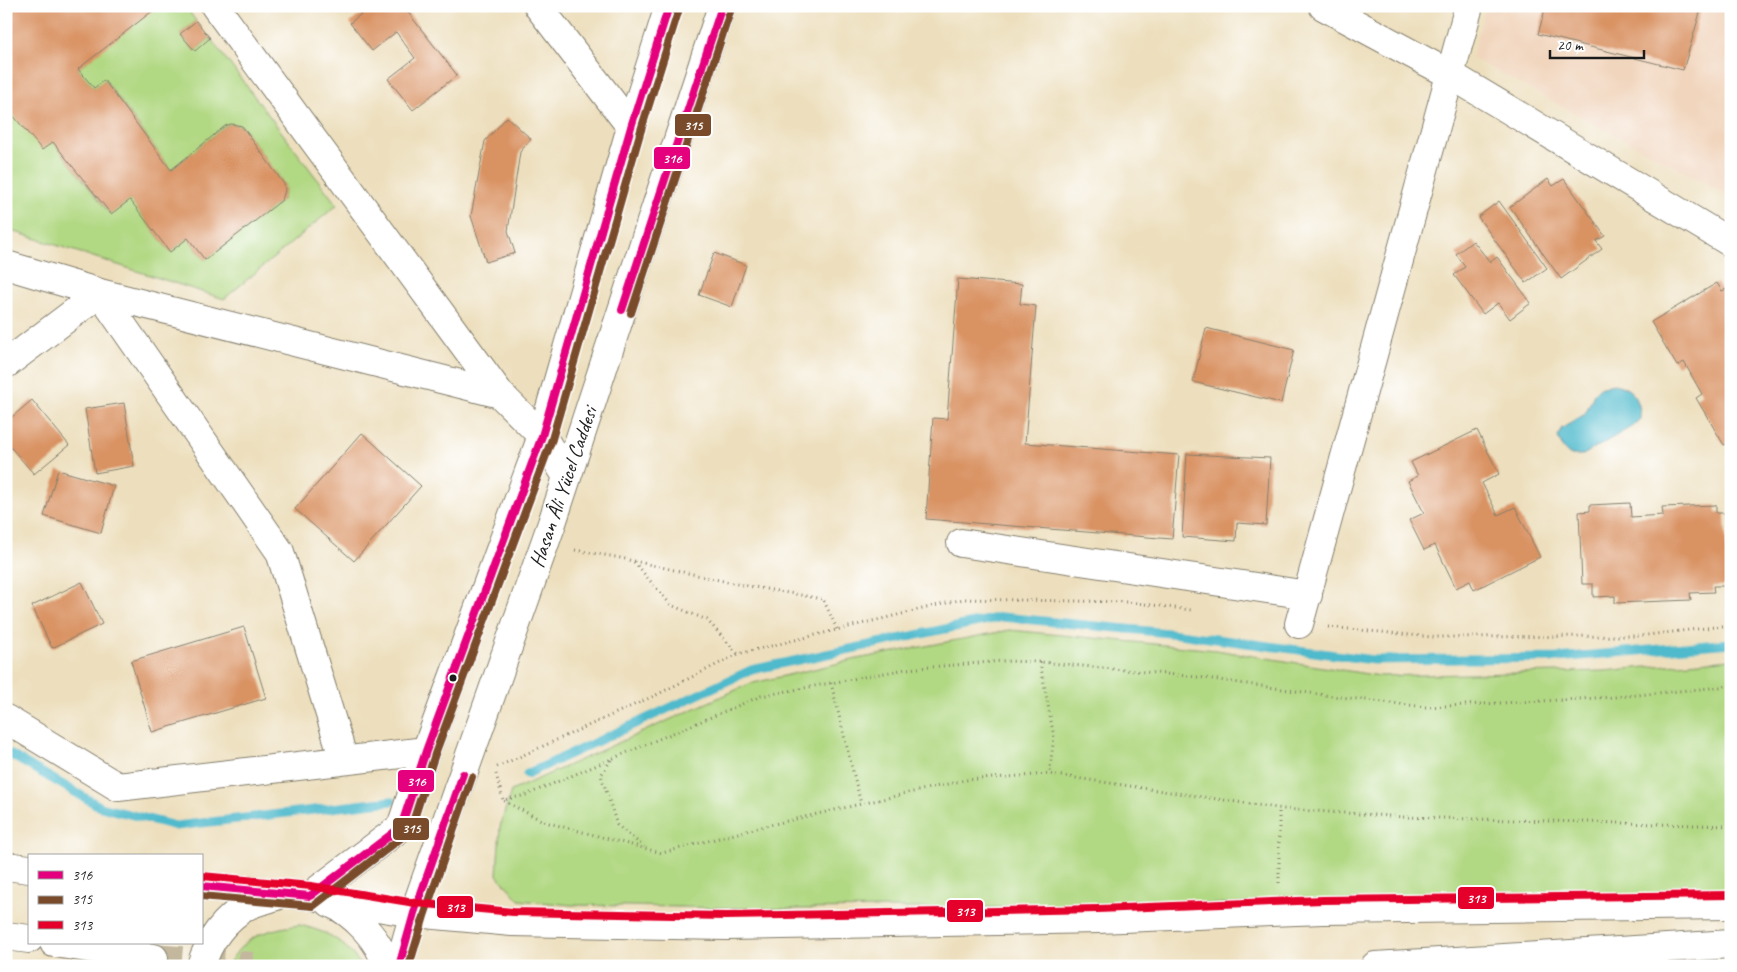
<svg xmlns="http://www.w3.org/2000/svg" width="1737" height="972" font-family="Caveat,sans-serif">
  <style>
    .built { fill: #f1d5bd }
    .green { fill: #b1d882; stroke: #667a4f }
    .water { fill: #4fbacc; stroke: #366b74 }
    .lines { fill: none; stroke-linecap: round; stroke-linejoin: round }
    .stream { stroke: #4fbacc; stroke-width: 9 }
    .building { fill: #d99262 }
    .highway-tunnel { stroke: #c3b89d; stroke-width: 28; stroke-dasharray: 28 14; stroke-linecap: butt }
    .minor-casing { stroke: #847e6c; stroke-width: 30 }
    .major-casing { stroke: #847e6c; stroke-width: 30 }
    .highway-casing { stroke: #847e6c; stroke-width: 30 }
    .path { stroke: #847e6c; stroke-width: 3; stroke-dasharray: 1 4; stroke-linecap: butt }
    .minor { stroke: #fff; stroke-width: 28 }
    .major { stroke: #fff; stroke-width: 28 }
    .highway { stroke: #fff; stroke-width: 28 }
    .bus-1-casing { stroke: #fff; stroke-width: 11 }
    .bus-2-casing { stroke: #fff; stroke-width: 11 }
    .bus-3-casing { stroke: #fff; stroke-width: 11 }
    .bus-1 { stroke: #e5007d; stroke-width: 8 }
    .bus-2 { stroke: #7a4b2a; stroke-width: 8 }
    .bus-3 { stroke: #e4002b; stroke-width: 8 }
    .bus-dot { fill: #1c1c1c; stroke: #fff; stroke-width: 2 }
    .labels { text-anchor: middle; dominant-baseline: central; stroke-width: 4; stroke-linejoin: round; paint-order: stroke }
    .street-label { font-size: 21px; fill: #1c1c1c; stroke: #fff }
    .line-badge { stroke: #fff; stroke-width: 2 }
    .badge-label { font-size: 14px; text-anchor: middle; font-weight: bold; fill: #fff }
  </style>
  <rect width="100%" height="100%" fill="#fff"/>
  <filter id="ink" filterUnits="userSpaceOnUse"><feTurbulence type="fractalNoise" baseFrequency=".02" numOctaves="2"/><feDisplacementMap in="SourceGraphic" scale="10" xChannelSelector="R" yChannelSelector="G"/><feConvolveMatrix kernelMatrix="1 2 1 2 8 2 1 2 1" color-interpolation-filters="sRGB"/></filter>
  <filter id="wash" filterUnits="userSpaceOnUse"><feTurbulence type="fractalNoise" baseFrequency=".0096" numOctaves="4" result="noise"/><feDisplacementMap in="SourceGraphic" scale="20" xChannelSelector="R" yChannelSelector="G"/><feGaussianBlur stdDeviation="1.12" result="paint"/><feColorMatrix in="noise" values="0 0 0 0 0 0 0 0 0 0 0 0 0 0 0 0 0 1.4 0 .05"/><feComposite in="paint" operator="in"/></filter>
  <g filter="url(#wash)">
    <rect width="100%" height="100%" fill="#eddfbd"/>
    <path class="built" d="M1486 6H1731V197L1472 58Z"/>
    <path class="green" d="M153 6H185L196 21 180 34 195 51 210 38 337 205 224 299 6 229V107L53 142 110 214 130 200 170 252 188 238 205 260 282 200 285 190 284 184 242 126 231 124 225 126 171 170 105 80 94 88 78 69Z
      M1010 630 1216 650 1380 676 1604 671 1731 659V890L1620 897 1038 907 786 909 571 905 519 900 497 875 500 827 511 791 749 684 857 659Z
      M300 925C333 934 341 939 362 966H228C243 935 269 929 300 925Z"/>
    <path class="water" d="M1613 384C1633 387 1641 400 1640 419L1631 427 1583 455H1569L1563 449 1558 437 1561 429 1585 414 1594 394 1599 388Z"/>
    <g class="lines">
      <path class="stream" d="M6 752 101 807 176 826 392 801
        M527 774 751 670 1002 617 1179 634 1373 660 1557 658 1731 643"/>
    </g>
    <g id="blocks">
      <path class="building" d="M6 6H153L155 9 78 69 94 88 104 80 171 170 225 126 231 124 242 126 284 184 285 190 282 200 205 260 188 238 170 252 130 200 111 214 53 142 42 150 6 107Z
        M371 6H403L457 75 413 110 388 79 415 58 396 32 372 51 350 23Z
        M1546 6H1702L1683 70 1538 34Z
        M196 21 210 38 195 51 180 34Z
        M507 117 531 139 520 152 508 231 515 253 486 262 471 216 485 141Z
        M1548 179 1553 186 1564 179 1605 236 1596 241 1602 249 1561 279 1510 207Z
        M1499 201 1547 268 1526 283 1478 217Z
        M1473 241 1490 262 1497 257 1531 303 1510 319 1498 303 1483 314 1454 275 1465 267 1456 254Z
        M714 253 746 265 732 307 699 295Z
        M958 279 1022 284 1020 304 1036 306 1025 443 1179 455 1172 539 926 519 933 418 947 419Z
        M1717 283 1722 291 1731 287V441L1724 445 1696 398 1702 394 1684 362 1677 366 1651 322Z
        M1206 328 1294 350 1281 403 1193 382Z
        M32 400 69 445 34 474 6 442V422Z
        M124 403 134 466 95 473 85 409Z
        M1477 430 1499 474 1482 483 1498 515 1515 507 1540 557 1474 590 1470 581 1456 588 1435 545 1424 550 1409 520 1424 513 1408 481 1418 476 1411 462Z
        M362 433 421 486 354 561 295 509Z
        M1187 454 1270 458 1266 525 1237 523 1236 541 1182 537Z
        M58 470 114 486 101 533 44 516Z
        M1630 503 1631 517 1663 515 1662 507 1716 505V513H1725L1728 586H1713L1714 592 1690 593 1691 600 1615 603V596L1593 597V584H1582L1579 512 1590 511V505Z
        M82 582 102 624 52 648 32 606Z
        M244 627 266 698 152 732 131 661Z"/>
    </g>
  </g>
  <g filter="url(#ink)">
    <use href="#blocks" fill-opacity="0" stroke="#847e6c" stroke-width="1"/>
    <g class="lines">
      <path class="highway-tunnel" d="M154 958 253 966"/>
      <defs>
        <path id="minor" d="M215 6 500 394
          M538 6 631 127
          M1323 6 1451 75 1731 243
          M6 265 100 293 500 394 542 436 567 477
          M6 364 100 293 280 552 344 760
          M961 543 1308 595
          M1299 624 1469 6
          M6 719 118 787 426 751"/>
        <path id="major" d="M6 866 29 869
          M201 886 310 896 414 913 512 922 726 926 1098 919 1323 910 1731 905
          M310 896 401 827 426 751 542 436 631 127 669 6
          M330 903C353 912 381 941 386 966
          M201 966C208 941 225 918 249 905 258 901 269 899 279 895
          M399 966 414 913 552 523 722 6"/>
        <path id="highway" d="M6 936 29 939
          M54 943 154 958
          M1375 966 1731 944"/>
      </defs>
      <use href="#minor" class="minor-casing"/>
      <use href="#major" class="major-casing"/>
      <use href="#highway" class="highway-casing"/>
      <path class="path" d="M575 550 616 557 737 584 823 599 837 629
        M634 562 671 605 707 620 738 654
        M1328 627 1432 637 1639 636 1731 625
        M1040 662 1054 737 1049 774
        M831 683 861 804
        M611 760 601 775 617 825 644 847
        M497 767 656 695 738 654 963 599 1129 602 1191 610
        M496 774 503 800 526 795 761 696 906 669 1003 661 1040 662 1198 677 1324 695 1426 707 1616 697 1731 686
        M504 801 545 822 662 853 761 827 965 780 1049 774 1284 809 1404 817 1731 826
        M1279 883V808"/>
      <use href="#minor" class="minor"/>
      <use href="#major" class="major"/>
      <use href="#highway" class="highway"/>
      <defs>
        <path id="bus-1" d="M622 310 722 6
          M201 886 310 896 401 827 426 751 542 436 631 127 669 6
          M399 966 414 913 463 774"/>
        <path id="bus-2" d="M631 313 731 9
          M201 896 313 906 410 831 435 754 552 439 641 130 679 9
          M409 966 424 916 472 777"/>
        <path id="bus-3" d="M202 876 311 886 415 903 513 912 726 916 1098 909 1323 900 1731 895"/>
      </defs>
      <use href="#bus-1" class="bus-1-casing"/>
      <use href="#bus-2" class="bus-2-casing"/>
      <use href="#bus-3" class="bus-3-casing"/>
      <use href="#bus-1" class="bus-1"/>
      <use href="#bus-2" class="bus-2"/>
      <use href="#bus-3" class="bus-3"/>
    </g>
  </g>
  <circle class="bus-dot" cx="453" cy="678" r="4.5"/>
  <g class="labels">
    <g class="street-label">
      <text transform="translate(563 487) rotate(-71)">Hasan Âli Yücel Caddesi</text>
    </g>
  </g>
  <g class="line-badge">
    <rect x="674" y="113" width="38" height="24" rx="5" fill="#7a4b2a"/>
    <rect x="653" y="146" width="38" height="24" rx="5" fill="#e5007d"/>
    <rect x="397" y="769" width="38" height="24" rx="5" fill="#e5007d"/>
    <rect x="392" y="817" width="38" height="24" rx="5" fill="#7a4b2a"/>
    <rect x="1457" y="886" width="38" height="24" rx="5" fill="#e4002b"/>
    <rect x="436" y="895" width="38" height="24" rx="5" fill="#e4002b"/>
    <rect x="946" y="899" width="38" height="24" rx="5" fill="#e4002b"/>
  </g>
  <g class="badge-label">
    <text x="693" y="130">315</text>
    <text x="672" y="163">316</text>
    <text x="416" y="786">316</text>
    <text x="411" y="833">315</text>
    <text x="1476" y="903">313</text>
    <text x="455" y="912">313</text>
    <text x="965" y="916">313</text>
  </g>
  <rect width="1737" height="972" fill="none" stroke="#fff" stroke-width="25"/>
  <rect x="28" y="854" width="175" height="90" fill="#ffffff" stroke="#a4a4a4"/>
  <rect x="38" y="871" width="25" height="8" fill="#e5007d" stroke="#a4a4a4"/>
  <text x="72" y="880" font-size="15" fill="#1c1c1c">316</text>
  <rect x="38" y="896" width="25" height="8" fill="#7a4b2a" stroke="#a4a4a4"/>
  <text x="72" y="904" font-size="15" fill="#1c1c1c">315</text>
  <rect x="38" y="921" width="25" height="8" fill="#e4002b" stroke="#a4a4a4"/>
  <text x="72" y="930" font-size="15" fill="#1c1c1c">313</text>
  <path d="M1550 50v8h94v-8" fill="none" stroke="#1c1c1c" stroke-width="2.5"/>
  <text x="1557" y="50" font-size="15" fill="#1c1c1c" stroke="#ffffff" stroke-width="4" paint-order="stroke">20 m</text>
</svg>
